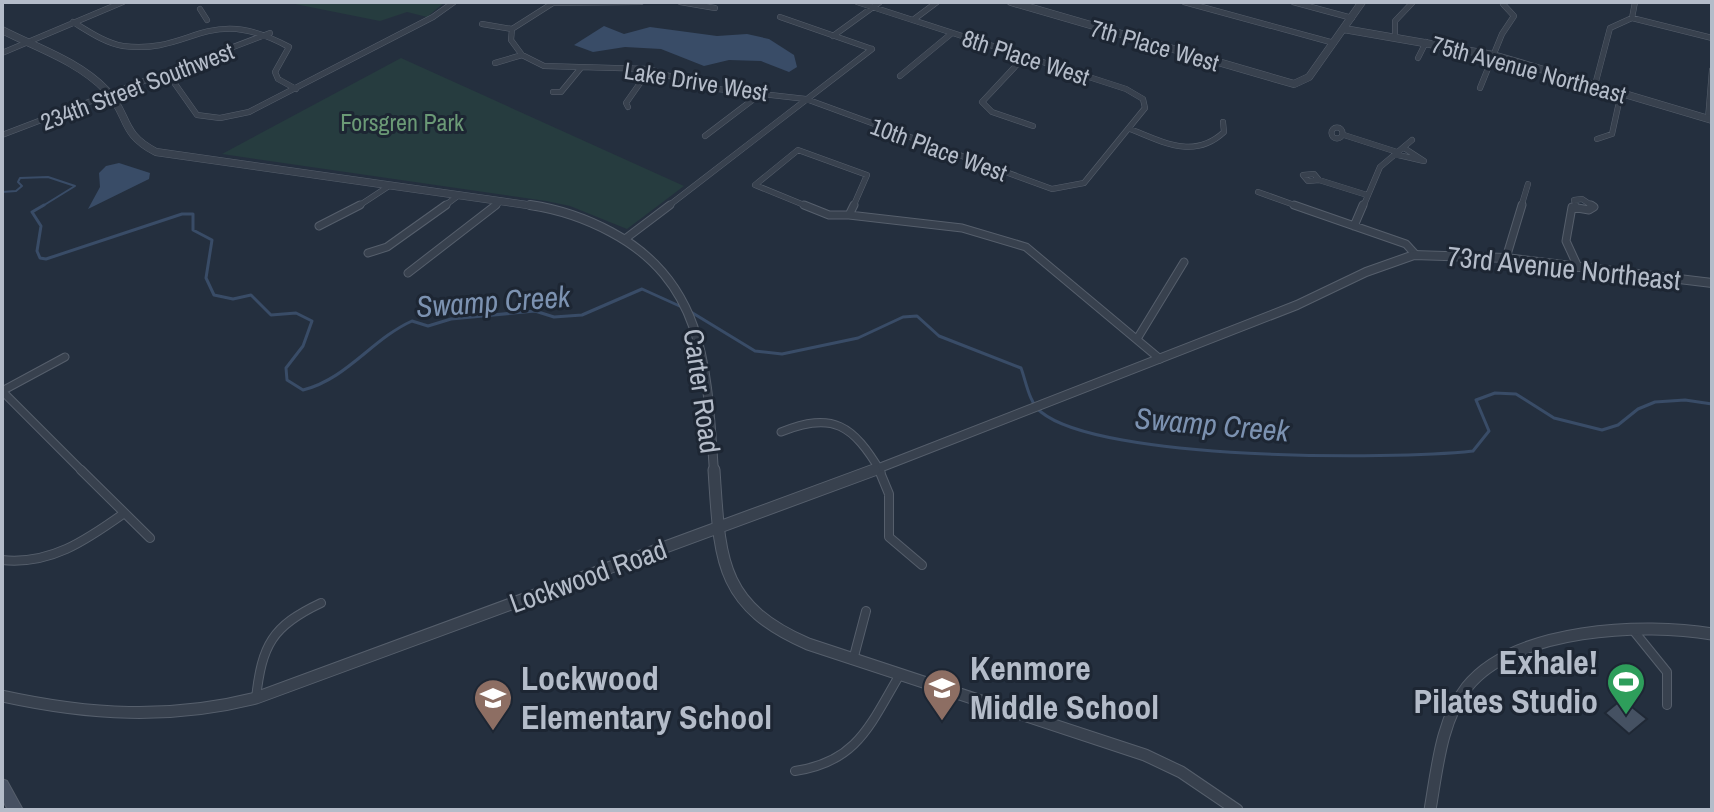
<svg xmlns="http://www.w3.org/2000/svg" width="1714" height="812" font-family="'Archivo Narrow',sans-serif">
  <style>
    .green { fill: #263c3f }
    .water { fill: #394c67 }
    .lines { fill: none; stroke-linecap: round; stroke-linejoin: round }
    .stream-far1 { stroke: #394c67; stroke-width: 2 }
    .stream { stroke: #394c67; stroke-width: 3 }
    .building { fill: #455162; stroke: #1f2835; stroke-width: 2 }
    .minor-far2-casing { stroke: #565f6c; stroke-width: 6 }
    .minor-far1-casing { stroke: #565f6c; stroke-width: 9 }
    .minor-casing { stroke: #565f6c; stroke-width: 10 }
    .tertiary-far2-casing { stroke: #565f6c; stroke-width: 8 }
    .tertiary-far1-casing { stroke: #565f6c; stroke-width: 10 }
    .tertiary-casing { stroke: #565f6c; stroke-width: 13 }
    .secondary-casing { stroke: #565f6c; stroke-width: 2 }
    .minor-far2 { stroke: #38414e; stroke-width: 5 }
    .minor-far1 { stroke: #38414e; stroke-width: 7 }
    .minor { stroke: #38414e; stroke-width: 8 }
    .tertiary-far2 { stroke: #38414e; stroke-width: 7 }
    .tertiary-far1 { stroke: #38414e; stroke-width: 8 }
    .tertiary { stroke: #38414e; stroke-width: 11 }
    .secondary { fill: #465061; fill-rule: evenodd }
    .labels { text-anchor: middle; dominant-baseline: central; stroke-width: 6; stroke-linejoin: round; paint-order: stroke }
    .far-street-label { font-size: 24px; fill: #b4bcc9; stroke: #1d2633 }
    .far-park-label { font-size: 24px; fill: #6b9a76; stroke: #1d2633 }
    .street-label { font-size: 28px; fill: #b4bcc9; stroke: #1d2633 }
    .water-label { font-size: 30px; font-style: italic; fill: #7c92b1; stroke: #1d2633 }
    .near-poi-label { font-size: 34px; font-weight: bold; fill: #b4bcc9; stroke: #1d2633; text-anchor: start }
  </style>
  <rect width="100%" height="100%" fill="#242f3e"/>
  <path class="green" d="M285 2H445L427 17 407 12 380 21Z
    M401 58 684 186 627 229 570 206 546 201 222 154Z"/>
  <path class="water" d="M604 26 624 34 650 27 717 36 747 34 769 39 794 55 797 67 789 72 761 61 729 60 704 66 661 49 625 47 593 52 574 45Z
    M119 163 150 173 149 179 88 209 100 187 99 173 106 166Z"/>
  <g class="lines">
    <path class="stream-far1" d="M2 192 16 191 22 186 18 182 20 178 48 177 75 186 41 207"/>
    <path class="stream" d="M44 205 32 212 41 226 37 251 40 258 46 259 182 214H193V230L212 240 206 278 214 295 233 299 251 295 271 315 296 313 312 321 303 346 286 368 287 380 303 390C347 379 372 339 412 321L428 326 451 319 535 311 554 317 582 315 642 289 684 308
      M691 312 755 351 782 354 858 338 903 317 917 316 939 336 1021 368C1026 381 1029 403 1041 412 1101 461 1392 460 1473 451L1489 431 1476 400 1495 393 1516 394 1554 418 1602 430 1618 425 1638 409 1655 402 1685 400 1712 404"/>
  </g>
  <path class="building" d="M1622 699 1647 719 1629 734 1605 713Z"/>
  <g class="lines">
    <defs>
      <path id="minor-far2" d="M680 2 715 8
        M1184 2 1334 43
        M1293 2 1352 18
        M552 3 641 2
        M200 9 207 20
        M780 17 872 49
        M1632 18 1712 38
        M913 20 937 2
        M73 22C88 31 105 43 123 46 193 55 207 2 289 47L275 72 278 79 296 89
        M482 24 512 29
        M512 29 511 40 522 55 544 66 650 69 700 87 806 99 1052 189 1084 183 1145 108 1143 99 1126 89 857 2
        M512 29 553 3
        M833 36 880 2
        M1395 37V21L1413 2
        M2 53 123 2
        M1025 56 982 102 992 112 1033 126
        M1418 58 1426 42
        M495 63 522 55
        M168 74 197 115 220 118 249 112 433 17 454 2
        M900 76 952 33
        M1595 85 1610 28 1632 18 1635 2
        M1480 88 1502 34 1514 16 1503 4
        M553 92H561L580 69
        M628 107 626 103 650 69
        M1708 119 1712 70
        M1331.5 133a5.5 5.5 0 1 1 11 0a5.5 5.5 0 1 1-11 0Z
        M1130 129C1163 142 1194 160 1224 132L1223 122
        M2 135 270 33
        M1344 135 1397 152
        M705 136 763 92
        M1597 139 1612 134 1621 93
        M1394 154 1424 161 1404 148
        M1314 174 1319 180 1308 181 1303 175Z
        M1319 180 1367 195
        M1258 192 1300 207
        M1576 206 1574 200 1582 199 1594 207
        M357 207 389 186
        M443 207 459 195
        M494 207 501 201
        M667 207 872 49
        M809 207 755 185 798 150 867 175 853 207
        M1363 207 1380 167 1412 140
        M1521 207 1528 184"/>
      <path id="minor-far1" d="M804 205 829 215H849L854 205
        M1294 205 1406 244 1416 255
        M849 215 962 228 1026 247 1160 359
        M319 226 360 205
        M1354 226 1363 205
        M625 239 670 205
        M368 253 387 247 446 205
        M1506 258 1522 205
        M1578 267 1566 241 1572 207 1589 210 1594 207 1591 205
        M408 273 496 205
        M1137 339 1184 262
        M2 391 83 472
        M2 391 65 357
        M781 432C833 411 853 425 881 472"/>
      <path id="minor" d="M81 470 150 538
        M879 470 889 494V537L922 565
        M2 560C50 565 85 541 123 514
        M1633 630 1667 672V705
        M853 660 866 611
        M256 698C262 645 272 626 321 603
        M795 771C857 762 870 725 899 676"/>
      <path id="tertiary-far2" d="M1011 2 1294 84 1309 77 1362 2
        M1344 29 1493 55 1712 120
        M2 30C37 48 78 61 106 90 130 115 119 133 156 152L541 207"/>
      <path id="tertiary-far1" d="M530 205C557 209 587 219 611 232 707 283 707 374 714 472
        M869 472 1297 305 1366 272 1414 255 1506 258 1712 283"/>
      <path id="tertiary" d="M714 470C720 558 718 605 808 644L1145 755 1181 772 1237 810
        M2 696C89 715 169 720 256 698L874 470
        M1430 810C1437 770 1441 720 1467 687 1514 628 1645 622 1712 634"/>
      <path id="secondary" d="M2 779 7 781 23 810H8L2 799Z"/>
    </defs>
    <use href="#minor-far2" class="minor-far2-casing"/>
    <use href="#minor-far1" class="minor-far1-casing"/>
    <use href="#minor" class="minor-casing"/>
    <use href="#tertiary-far2" class="tertiary-far2-casing"/>
    <use href="#tertiary-far1" class="tertiary-far1-casing"/>
    <use href="#tertiary" class="tertiary-casing"/>
    <use href="#secondary" class="secondary-casing"/>
    <use href="#minor-far2" class="minor-far2"/>
    <use href="#minor-far1" class="minor-far1"/>
    <use href="#minor" class="minor"/>
    <use href="#tertiary-far2" class="tertiary-far2"/>
    <use href="#tertiary-far1" class="tertiary-far1"/>
    <use href="#tertiary" class="tertiary"/>
    <use href="#secondary" class="secondary"/>
  </g>
  <defs>
    <symbol id="stadium-pin" viewBox="-11 -11 22 30"><path d="M0 17L-7.5 6A9.5 9.5 0 1 1 7.5 6Z" fill="#2e9e5b" stroke="#1d2633"/><path d="M0-5a6.5 5 0 1 0 0 10a6.5 5 0 1 0 0-10ZM-3.5-1.8h7v3.6h-7Z" fill="#fff"/></symbol>
    <symbol id="school-pin" viewBox="-11 -11 22 30"><path d="M0 17L-7.5 6A9.5 9.5 0 1 1 7.5 6Z" fill="#8d6e63" stroke="#1d2633"/><path d="M0-5L7-2L0 1L-7-2ZM-4 1L0 2.5L4 1V4Q0 6-4 4Z" fill="#fff"/></symbol>
  </defs>
  <g fill-rule="evenodd">
    <use href="#stadium-pin" x="1604" y="660" width="44" height="60"/>
    <use href="#school-pin" x="920" y="666" width="44" height="60"/>
    <use href="#school-pin" x="471" y="676" width="44" height="60"/>
  </g>
  <g class="labels">
    <g class="far-street-label">
      <text transform="translate(1155 45) rotate(16)">7th Place West</text>
      <text transform="translate(1026 57) rotate(18)">8th Place West</text>
      <text transform="translate(1529 69) rotate(15)">75th Avenue Northeast</text>
      <text transform="translate(696 81) rotate(9)">Lake Drive West</text>
      <text transform="translate(137 86) rotate(-21)">234th Street Southwest</text>
      <text transform="translate(939 149) rotate(20)">10th Place West</text>
    </g>
    <g class="far-park-label">
      <text x="402" y="122">Forsgren Park</text>
    </g>
    <g class="street-label">
      <text transform="translate(1564 268) rotate(6)">73rd Avenue Northeast</text>
      <text transform="translate(702 391) rotate(82)">Carter Road</text>
      <text transform="translate(588 576) rotate(-20)">Lockwood Road</text>
    </g>
    <g class="water-label">
      <text transform="translate(493 301) rotate(-4)">Swamp Creek</text>
      <text transform="translate(1212 424) rotate(5)">Swamp Creek</text>
    </g>
    <g class="near-poi-label">
      <text x="1598" y="662" text-anchor="end">Exhale!<tspan x="1598" dy="39">Pilates Studio</tspan></text>
      <text x="970" y="668">Kenmore<tspan x="970" dy="39">Middle School</tspan></text>
      <text x="521" y="678">Lockwood<tspan x="521" dy="39">Elementary School</tspan></text>
    </g>
  </g>
  <rect width="1714" height="812" fill="none" stroke="#b4bcc9" stroke-width="8"/>
</svg>
